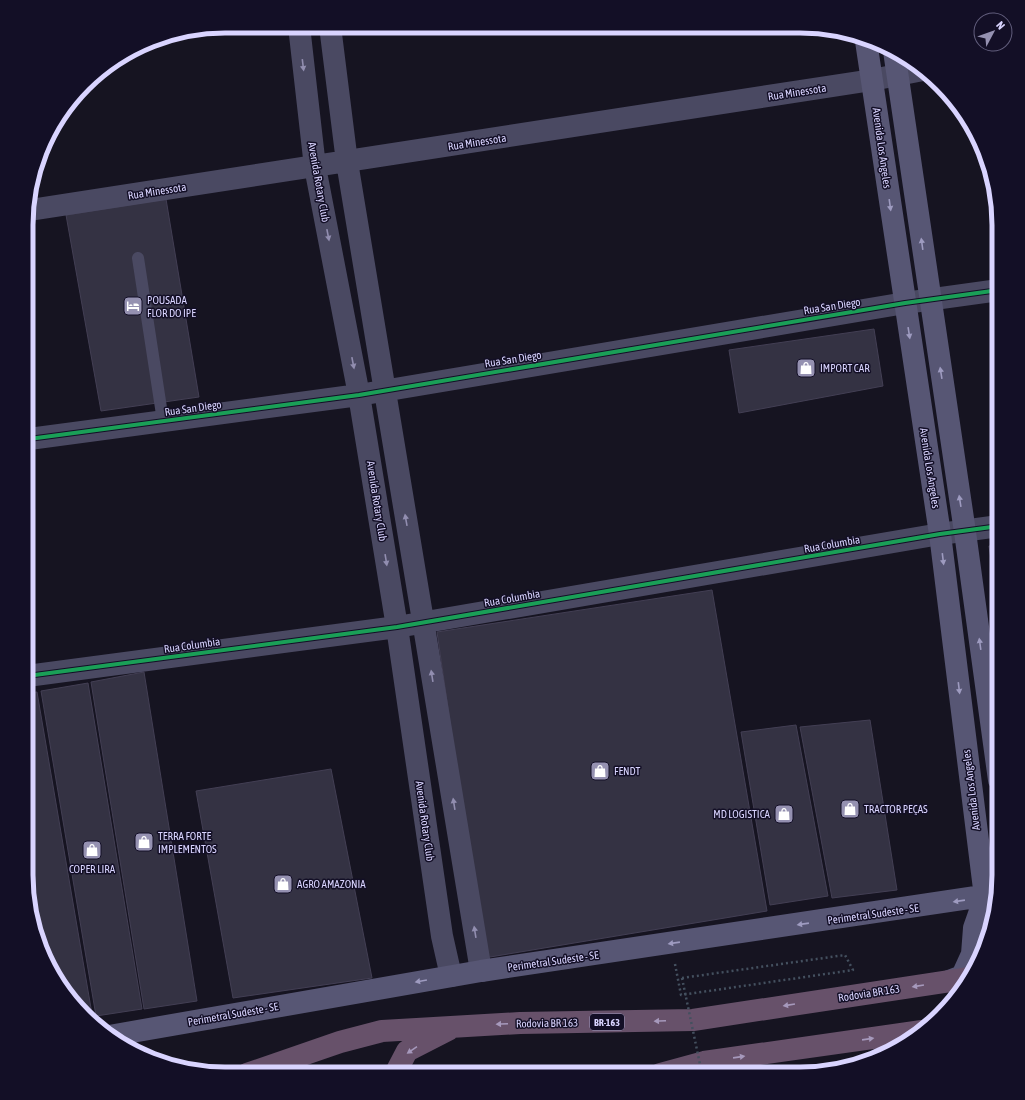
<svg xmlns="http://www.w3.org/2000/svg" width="1025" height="1100" font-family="'Asap Condensed',sans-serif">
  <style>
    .building { fill: #343243; stroke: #433f54 }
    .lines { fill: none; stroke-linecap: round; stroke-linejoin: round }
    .path { stroke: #44505f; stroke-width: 2.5; stroke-dasharray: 2 3; stroke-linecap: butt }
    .lane { stroke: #4a4962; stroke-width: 12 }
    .street { stroke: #4a4962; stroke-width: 22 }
    .secondary { stroke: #575674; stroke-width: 22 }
    .highway { stroke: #67516a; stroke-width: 22 }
    .path-bridge { stroke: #44505f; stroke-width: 2.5; stroke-dasharray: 2 3; stroke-linecap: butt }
    .cycleway-casing { stroke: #130f26; stroke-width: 6 }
    .cycleway { stroke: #1a9f57; stroke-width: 4 }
    .oneway { fill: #928eb0 }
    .oneway2 { fill: #9e9bc0 }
    .oneway3 { fill: #a699bc }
    .labels { text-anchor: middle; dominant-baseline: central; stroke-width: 3; stroke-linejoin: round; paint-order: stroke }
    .shield { fill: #130f26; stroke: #9e99be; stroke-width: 1 }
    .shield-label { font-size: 10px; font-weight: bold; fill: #d9d4ff }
    .street-label { font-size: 11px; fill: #d9d4ff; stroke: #130f26 }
    .poi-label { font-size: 11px; fill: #d9d4ff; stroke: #130f26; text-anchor: start }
    .rim { fill: none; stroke: #d9d4ff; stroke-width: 5 }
  </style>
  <rect width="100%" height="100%" fill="#161421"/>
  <path class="building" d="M166 199 199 397 101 411 66 215Z
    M874 329 883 386 739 413 729 350Z
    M999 545V612L989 546Z
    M712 590 767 911 484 958 437 632Z
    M144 672 197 1001 144 1009 91 682Z
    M88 683 142 1009 96 1016 41 691Z
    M37 692 92 1014 85 1015 60 986 37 939 26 888 27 693Z
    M870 720 897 890 832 898 800 727Z
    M796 725 828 896 770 905 741 732Z
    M331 769 372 978 233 998 196 791Z"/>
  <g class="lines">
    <path class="path" d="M675 964 681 995 853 970 845 955 682 978"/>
    <path class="lane" d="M138 258 163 421"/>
    <path class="street" d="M299 26 315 167 359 395 397 627 442 936 451 976
      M330 26 347 162 481 971
      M30 210 872 80 923 70
      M29 439 359 395 905 303 999 290
      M27 676 397 627 940 534 999 526"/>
    <path class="secondary" d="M866 41 940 534 985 897 974 928 972 954 962 976 949 981
      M894 51 965 532 999 780
      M109 1036 481 971 996 894"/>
    <path class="highway" d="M247 1074 340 1042 382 1031 520 1023 693 1020 970 978
      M395 1074 407 1051 448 1030
      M660 1074 704 1062 922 1031"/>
    <path class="path-bridge" d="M682 978 702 1074"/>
    <defs>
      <path id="cycleway" d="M29 439 359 395 905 303 999 290
        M27 676 397 627 940 534 999 526"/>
    </defs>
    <use href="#cycleway" class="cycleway-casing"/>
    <use href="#cycleway" class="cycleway"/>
  </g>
  <defs><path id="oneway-solid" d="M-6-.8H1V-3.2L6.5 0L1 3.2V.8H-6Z"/></defs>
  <g class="oneway">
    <use href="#oneway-solid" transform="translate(303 65) rotate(83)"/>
    <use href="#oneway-solid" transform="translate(328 235) rotate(79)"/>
    <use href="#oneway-solid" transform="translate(353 363) rotate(79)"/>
    <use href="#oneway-solid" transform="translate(406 520) rotate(-100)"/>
    <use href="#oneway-solid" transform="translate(386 560) rotate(81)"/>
    <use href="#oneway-solid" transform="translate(432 676) rotate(-99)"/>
    <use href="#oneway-solid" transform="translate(454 804) rotate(-99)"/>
    <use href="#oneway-solid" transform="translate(475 932) rotate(-99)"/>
  </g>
  <g class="oneway2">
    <use href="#oneway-solid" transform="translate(890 205) rotate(82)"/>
    <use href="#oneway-solid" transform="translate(922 244) rotate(-98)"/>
    <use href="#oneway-solid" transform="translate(909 333) rotate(81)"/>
    <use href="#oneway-solid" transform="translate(941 373) rotate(-99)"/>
    <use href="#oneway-solid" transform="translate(960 501) rotate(-99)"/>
    <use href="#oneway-solid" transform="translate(943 559) rotate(83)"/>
    <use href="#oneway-solid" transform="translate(980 644) rotate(-98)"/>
    <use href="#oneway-solid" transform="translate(959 688) rotate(83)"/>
    <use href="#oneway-solid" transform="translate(959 901) rotate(172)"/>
    <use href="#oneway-solid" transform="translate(803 924) rotate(172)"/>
    <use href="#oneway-solid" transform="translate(674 943) rotate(172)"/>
    <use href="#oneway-solid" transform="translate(421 981) rotate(170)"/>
  </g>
  <g class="oneway3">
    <use href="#oneway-solid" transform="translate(918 986) rotate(171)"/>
    <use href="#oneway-solid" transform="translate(789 1005) rotate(171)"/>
    <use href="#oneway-solid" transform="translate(660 1021) rotate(178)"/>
    <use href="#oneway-solid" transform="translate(502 1024) rotate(178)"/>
    <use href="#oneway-solid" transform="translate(868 1039) rotate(-8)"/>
    <use href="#oneway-solid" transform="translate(412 1050) rotate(146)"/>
    <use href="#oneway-solid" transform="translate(739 1057) rotate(-8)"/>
  </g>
  <defs>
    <symbol id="hotel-square" viewBox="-11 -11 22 22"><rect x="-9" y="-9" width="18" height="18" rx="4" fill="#9591b1" stroke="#130f26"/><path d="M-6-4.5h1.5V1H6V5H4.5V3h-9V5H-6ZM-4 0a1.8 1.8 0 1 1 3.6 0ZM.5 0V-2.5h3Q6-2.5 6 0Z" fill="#fff"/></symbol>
    <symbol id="shop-square" viewBox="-11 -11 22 22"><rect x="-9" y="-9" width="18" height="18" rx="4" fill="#9591b1" stroke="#130f26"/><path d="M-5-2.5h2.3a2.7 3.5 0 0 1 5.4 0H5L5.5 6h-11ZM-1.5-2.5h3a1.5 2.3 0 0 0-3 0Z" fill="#fff"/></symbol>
  </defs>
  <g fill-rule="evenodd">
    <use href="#hotel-square" x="122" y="295" width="22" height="22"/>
    <use href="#shop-square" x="795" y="357" width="22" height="22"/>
    <use href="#shop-square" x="589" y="760" width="22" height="22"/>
    <use href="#shop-square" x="839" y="798" width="22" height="22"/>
    <use href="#shop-square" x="773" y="803" width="22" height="22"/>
    <use href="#shop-square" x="133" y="831" width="22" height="22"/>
    <use href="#shop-square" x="81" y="839" width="22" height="22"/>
    <use href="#shop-square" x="272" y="873" width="22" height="22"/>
  </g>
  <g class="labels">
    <rect class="shield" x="590" y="1014" width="34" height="16" rx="3"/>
    <g class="shield-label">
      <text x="607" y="1022">BR-163</text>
    </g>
    <g class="street-label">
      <text transform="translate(797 92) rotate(-9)">Rua Minessota</text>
      <text transform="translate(477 142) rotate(-9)">Rua Minessota</text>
      <text transform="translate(882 148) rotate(82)">Avenida Los Angeles</text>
      <text transform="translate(319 182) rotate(80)">Avenida Rotary Club</text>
      <text transform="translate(157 191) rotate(-9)">Rua Minessota</text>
      <text transform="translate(832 306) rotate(-9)">Rua San Diego</text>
      <text transform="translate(513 359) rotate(-9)">Rua San Diego</text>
      <text transform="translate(193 408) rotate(-8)">Rua San Diego</text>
      <text transform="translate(930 468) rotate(81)">Avenida Los Angeles</text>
      <text transform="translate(377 501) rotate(81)">Avenida Rotary Club</text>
      <text transform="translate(832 544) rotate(-10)">Rua Columbia</text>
      <text transform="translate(512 598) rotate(-10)">Rua Columbia</text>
      <text transform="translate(192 645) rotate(-8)">Rua Columbia</text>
      <text transform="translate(971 790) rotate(-97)">Avenida Los Angeles</text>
      <text transform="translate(425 821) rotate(82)">Avenida Rotary Club</text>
      <text transform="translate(873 914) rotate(-8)">Perimetral Sudeste - SE</text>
      <text transform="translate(553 961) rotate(-8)">Perimetral Sudeste - SE</text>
      <text transform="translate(869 993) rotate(-9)">Rodovia BR 163</text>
      <text transform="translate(233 1014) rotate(-10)">Perimetral Sudeste - SE</text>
      <text transform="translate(547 1023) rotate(-1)">Rodovia BR 163</text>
    </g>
    <g class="poi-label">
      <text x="147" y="300">POUSADA<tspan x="147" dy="13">FLOR DO IPE</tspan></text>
      <text x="820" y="368">IMPORT CAR</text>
      <text x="614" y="771">FENDT</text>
      <text x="864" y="809">TRACTOR PEÇAS</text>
      <text x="770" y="814" text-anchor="end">MD LOGISTICA</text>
      <text x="158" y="836">TERRA FORTE<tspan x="158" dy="13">IMPLEMENTOS</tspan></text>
      <text x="92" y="869" text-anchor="middle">COPER LIRA</text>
      <text x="297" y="884">AGRO AMAZONIA</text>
    </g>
  </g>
  <path d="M0 0H1025V1100H0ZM225 33H800A192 192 0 0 1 992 225V875A192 192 0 0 1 800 1067H225A192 192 0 0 1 33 875V225A192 192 0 0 1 225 33Z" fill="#130f26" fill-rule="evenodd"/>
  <path class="rim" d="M225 33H800A192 192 0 0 1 992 225V875A192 192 0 0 1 800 1067H225A192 192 0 0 1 33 875V225A192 192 0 0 1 225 33Z"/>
  <g transform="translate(993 32) rotate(49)"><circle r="19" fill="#130f26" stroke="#625e7d"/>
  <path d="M0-3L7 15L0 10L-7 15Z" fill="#9591b1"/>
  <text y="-6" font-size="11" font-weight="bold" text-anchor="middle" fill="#d9d4ff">N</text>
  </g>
</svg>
